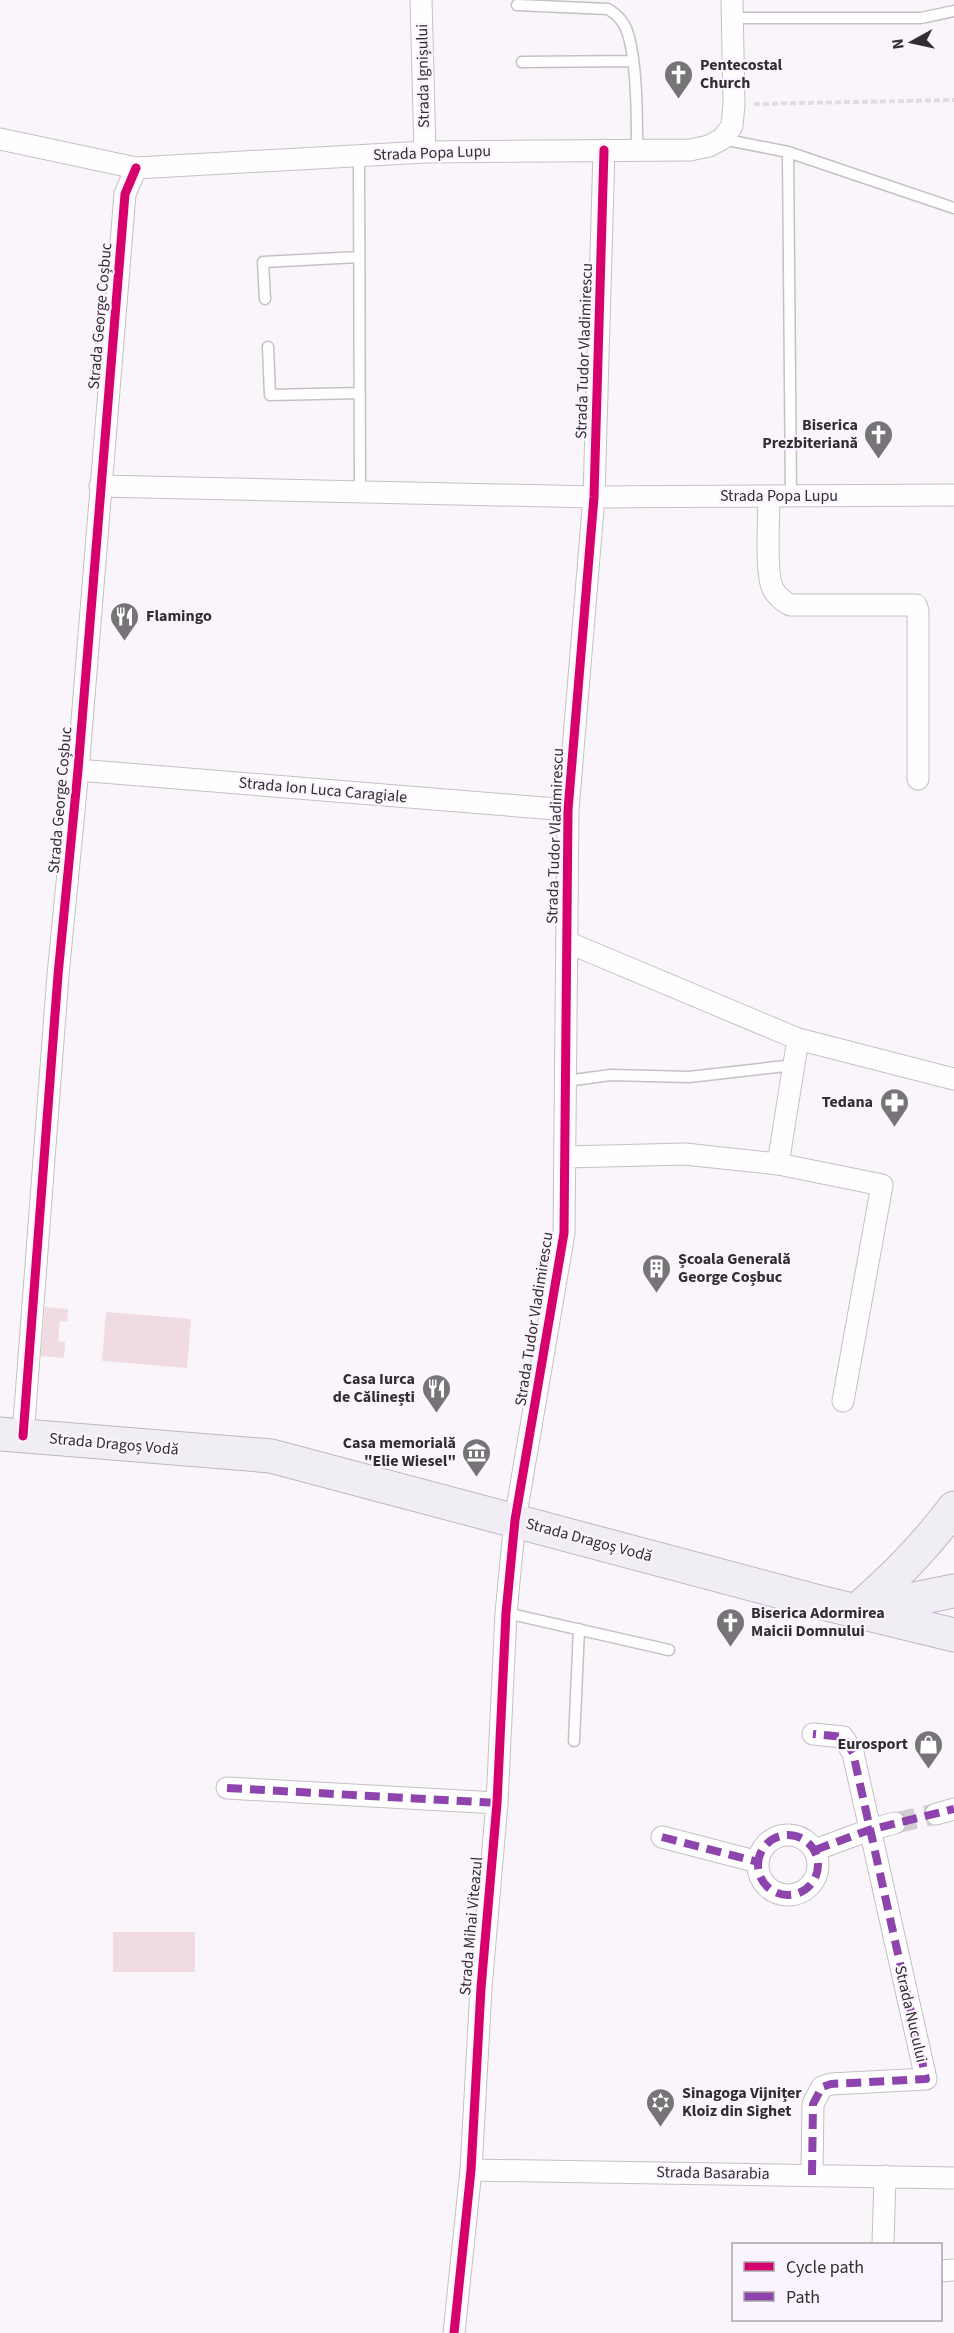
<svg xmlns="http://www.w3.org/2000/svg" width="954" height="2333" font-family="'Source Sans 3',sans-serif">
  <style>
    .green { fill: #f0dbe2 }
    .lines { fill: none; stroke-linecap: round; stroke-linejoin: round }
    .street-tunnel { stroke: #d2cdd3; stroke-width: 21; stroke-dasharray: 21 10; stroke-linecap: butt }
    .lane-casing { stroke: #c4c0c4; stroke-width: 13 }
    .street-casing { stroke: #c4c0c4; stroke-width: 23 }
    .primary-casing { stroke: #bcb7c5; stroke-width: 35 }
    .path { stroke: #dfdddf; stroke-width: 4; stroke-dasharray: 6 3; stroke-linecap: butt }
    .lane { stroke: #fefefe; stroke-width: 10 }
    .street { stroke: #fefefe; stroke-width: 21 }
    .primary { stroke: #f1edf5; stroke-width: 33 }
    .quiet { stroke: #8e44ad; stroke-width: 8; stroke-dasharray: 15 8; stroke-linecap: butt }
    .cycleway-casing { stroke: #fbf3fd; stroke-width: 13 }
    .cycleway { stroke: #d6006c; stroke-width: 9 }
    .labels { text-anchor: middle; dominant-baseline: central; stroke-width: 4.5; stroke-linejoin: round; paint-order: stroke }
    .poi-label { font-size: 16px; font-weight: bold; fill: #312e31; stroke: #fbf3fd; text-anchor: start }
    .street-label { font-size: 16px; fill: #312e31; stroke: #fbf3fd }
  </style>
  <rect width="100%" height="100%" fill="#faf5fb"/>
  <path class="green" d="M45 1307 68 1309 67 1322 60 1321 58 1341 65 1342 64 1358 41 1356Z
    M106 1312 191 1319 187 1368 102 1361Z
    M113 1932H195V1972H113Z"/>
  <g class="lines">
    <path class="street-tunnel" d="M895 1823 936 1814"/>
    <defs>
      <path id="lane" d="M517 5 608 9C618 15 625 23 628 34 637 64 637 117 637 149
        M732 18H921L954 11
        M522 62 632 61
        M722 139 788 152 791 496
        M788 152 954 208
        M359 156 360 492
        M265 299 263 262 359 257
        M268 347 270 395 360 393
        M566 1081 611 1075 689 1077 794 1065
        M506 1613 669 1650
        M574 1741 579 1629"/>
      <path id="street" d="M421 0 425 152
        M0 139 136 168 425 152 690 150 709 146 722 139 732 126 734 104 732 0
        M100 486 594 497 954 495
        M769 496C769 516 765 574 773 589 777 597 783 601 790 605H916L918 611V779
        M78 770 568 810
        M567 942 798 1039 954 1079
        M565 1157 685 1154 778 1164 882 1185 843 1401
        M778 1164 798 1039
        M23 1436 58 975 78 770 125 194 136 168
        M227 1788 497 1803
        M936 1814 954 1809
        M758 1865a30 30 0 1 1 60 0a30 30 0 1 1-60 0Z
        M662 1837 758 1862
        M815 1850 869 1830 895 1823
        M471 2170 954 2178
        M812 2175 813 2104 822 2087 831 2084 926 2079 853 1753 843 1737 813 1734
        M883 2244 885 2176
        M940 2271 954 2270
        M454 2333 471 2170 481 1988 497 1803 506 1613 515 1520 564 1233 568 810 594 497 604 150"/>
      <path id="primary" d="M0 1434 271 1456 819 1602 954 1635
        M866 1609 954 1591
        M856 1611C894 1578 923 1549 954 1508"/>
    </defs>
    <use href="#lane" class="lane-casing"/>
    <use href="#street" class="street-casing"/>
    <use href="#primary" class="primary-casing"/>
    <path class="path" d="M754 104 954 100"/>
    <use href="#lane" class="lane"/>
    <use href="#street" class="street"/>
    <use href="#primary" class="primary"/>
    <path class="quiet" d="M227 1788 497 1803
      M758 1865a30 30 0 1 1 60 0a30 30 0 1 1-60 0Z
      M662 1837 758 1862
      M815 1850 869 1830 954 1809
      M812 2175 813 2104 822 2087 831 2084 926 2079 853 1753 843 1737 813 1734"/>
    <defs>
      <path id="cycleway" d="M23 1436 58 975 78 770 125 194 136 168
        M454 2333 471 2170 481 1988 497 1803 506 1613 515 1520 564 1233 568 810 594 497 604 150"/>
    </defs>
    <use href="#cycleway" class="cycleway-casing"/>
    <use href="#cycleway" class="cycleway"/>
  </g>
  <defs>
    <symbol id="church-pin" viewBox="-11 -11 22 30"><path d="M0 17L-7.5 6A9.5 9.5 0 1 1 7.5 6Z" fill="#777478" stroke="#fbf3fd"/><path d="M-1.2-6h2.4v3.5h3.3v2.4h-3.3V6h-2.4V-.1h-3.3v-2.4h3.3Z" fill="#fff"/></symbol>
    <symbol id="restaurant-pin" viewBox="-11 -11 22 30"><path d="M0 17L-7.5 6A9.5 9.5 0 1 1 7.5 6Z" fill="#777478" stroke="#fbf3fd"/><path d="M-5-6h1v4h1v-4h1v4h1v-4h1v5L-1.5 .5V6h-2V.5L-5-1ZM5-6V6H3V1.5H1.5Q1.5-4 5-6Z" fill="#fff"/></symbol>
    <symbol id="pharmacy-pin" viewBox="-11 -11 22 30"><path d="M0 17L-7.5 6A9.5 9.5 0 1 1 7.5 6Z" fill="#777478" stroke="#fbf3fd"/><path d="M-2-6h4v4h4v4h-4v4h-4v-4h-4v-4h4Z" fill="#fff"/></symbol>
    <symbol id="building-pin" viewBox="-11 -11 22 30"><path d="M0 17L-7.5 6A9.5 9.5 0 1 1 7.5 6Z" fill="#777478" stroke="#fbf3fd"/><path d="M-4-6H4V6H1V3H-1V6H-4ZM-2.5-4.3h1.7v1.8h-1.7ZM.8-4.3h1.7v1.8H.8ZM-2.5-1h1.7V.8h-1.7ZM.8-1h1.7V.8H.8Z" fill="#fff"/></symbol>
    <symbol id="museum-pin" viewBox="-11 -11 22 30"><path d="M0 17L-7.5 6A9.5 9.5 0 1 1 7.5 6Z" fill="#777478" stroke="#fbf3fd"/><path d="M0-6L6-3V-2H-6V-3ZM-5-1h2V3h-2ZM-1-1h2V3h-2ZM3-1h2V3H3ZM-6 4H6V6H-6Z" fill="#fff"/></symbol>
    <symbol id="shop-pin" viewBox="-11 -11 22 30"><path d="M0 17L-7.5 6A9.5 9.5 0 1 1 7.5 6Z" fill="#777478" stroke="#fbf3fd"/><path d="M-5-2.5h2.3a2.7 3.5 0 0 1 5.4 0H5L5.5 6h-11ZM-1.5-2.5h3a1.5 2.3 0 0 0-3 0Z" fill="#fff"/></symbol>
    <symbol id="synagogue-pin" viewBox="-11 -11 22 30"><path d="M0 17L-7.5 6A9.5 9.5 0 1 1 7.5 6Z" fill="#777478" stroke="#fbf3fd"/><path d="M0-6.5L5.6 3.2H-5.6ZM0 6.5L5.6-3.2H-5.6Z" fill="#fff"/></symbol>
  </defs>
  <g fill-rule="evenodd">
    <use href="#church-pin" x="662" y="58" width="33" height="45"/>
    <use href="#church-pin" x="862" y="418" width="33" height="45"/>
    <use href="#restaurant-pin" x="108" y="600" width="33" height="45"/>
    <use href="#pharmacy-pin" x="878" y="1086" width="33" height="45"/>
    <use href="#building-pin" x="640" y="1252" width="33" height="45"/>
    <use href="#restaurant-pin" x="420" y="1372" width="33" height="45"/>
    <use href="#museum-pin" x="460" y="1436" width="33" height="45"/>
    <use href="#church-pin" x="714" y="1606" width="33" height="45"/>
    <use href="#shop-pin" x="912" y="1728" width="33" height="45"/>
    <use href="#synagogue-pin" x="644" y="2086" width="33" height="45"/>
  </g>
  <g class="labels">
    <g class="poi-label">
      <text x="700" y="65">Pentecostal<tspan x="700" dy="18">Church</tspan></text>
      <text x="858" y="425" text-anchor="end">Biserica<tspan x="858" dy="18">Prezbiteriană</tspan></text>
      <text x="146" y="616">Flamingo</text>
      <text x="873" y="1102" text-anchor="end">Tedana</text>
      <text x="678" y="1259">Școala Generală<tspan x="678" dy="18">George Coșbuc</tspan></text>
      <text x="415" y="1379" text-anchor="end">Casa Iurca<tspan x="415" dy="18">de Călinești</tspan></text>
      <text x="456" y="1443" text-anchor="end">Casa memorială<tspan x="456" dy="18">"Elie Wiesel"</tspan></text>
      <text x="751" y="1613">Biserica Adormirea<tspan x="751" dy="18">Maicii Domnului</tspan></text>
      <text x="908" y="1744" text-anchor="end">Eurosport</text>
      <text x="682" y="2093">Sinagoga Vijnițer<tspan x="682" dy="18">Kloiz din Sighet</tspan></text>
    </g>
    <g class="street-label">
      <text transform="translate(423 76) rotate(-91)">Strada Ignișului</text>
      <text transform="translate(432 153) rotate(-2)">Strada Popa Lupu</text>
      <text transform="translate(100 316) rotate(-85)">Strada George Coșbuc</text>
      <text transform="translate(584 351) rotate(-88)">Strada Tudor Vladimirescu</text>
      <text x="779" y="496">Strada Popa Lupu</text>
      <text transform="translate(323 790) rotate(5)">Strada Ion Luca Caragiale</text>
      <text transform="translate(60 800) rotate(-85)">Strada George Coșbuc</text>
      <text transform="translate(555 836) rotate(-88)">Strada Tudor Vladimirescu</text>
      <text transform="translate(534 1319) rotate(-81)">Strada Tudor Vladimirescu</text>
      <text transform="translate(114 1444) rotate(5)">Strada Dragoș Vodă</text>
      <text transform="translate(589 1540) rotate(15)">Strada Dragoș Vodă</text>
      <text transform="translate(471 1926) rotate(-85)">Strada Mihai Viteazul</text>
      <text transform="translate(911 2014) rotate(77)">Strada Nucului</text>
      <text transform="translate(713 2173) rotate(1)">Strada Basarabia</text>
    </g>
  </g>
  <rect x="732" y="2243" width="210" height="78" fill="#fbf3fd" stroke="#aaa4ab" stroke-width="1.5"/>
  <rect x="744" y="2262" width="30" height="9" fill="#d6006c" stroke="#aaa4ab" stroke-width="1.5"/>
  <text x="786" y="2273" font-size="18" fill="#312e31">Cycle path</text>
  <rect x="744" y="2292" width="30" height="9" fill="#8e44ad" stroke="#aaa4ab" stroke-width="1.5"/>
  <text x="786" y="2303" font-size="18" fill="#312e31">Path</text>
  <g transform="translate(912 42) rotate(262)" stroke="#fbf3fd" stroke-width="4.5" paint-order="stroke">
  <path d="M0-4.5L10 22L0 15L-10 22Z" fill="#312e31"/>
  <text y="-9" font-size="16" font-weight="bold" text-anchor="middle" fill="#312e31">N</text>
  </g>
</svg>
